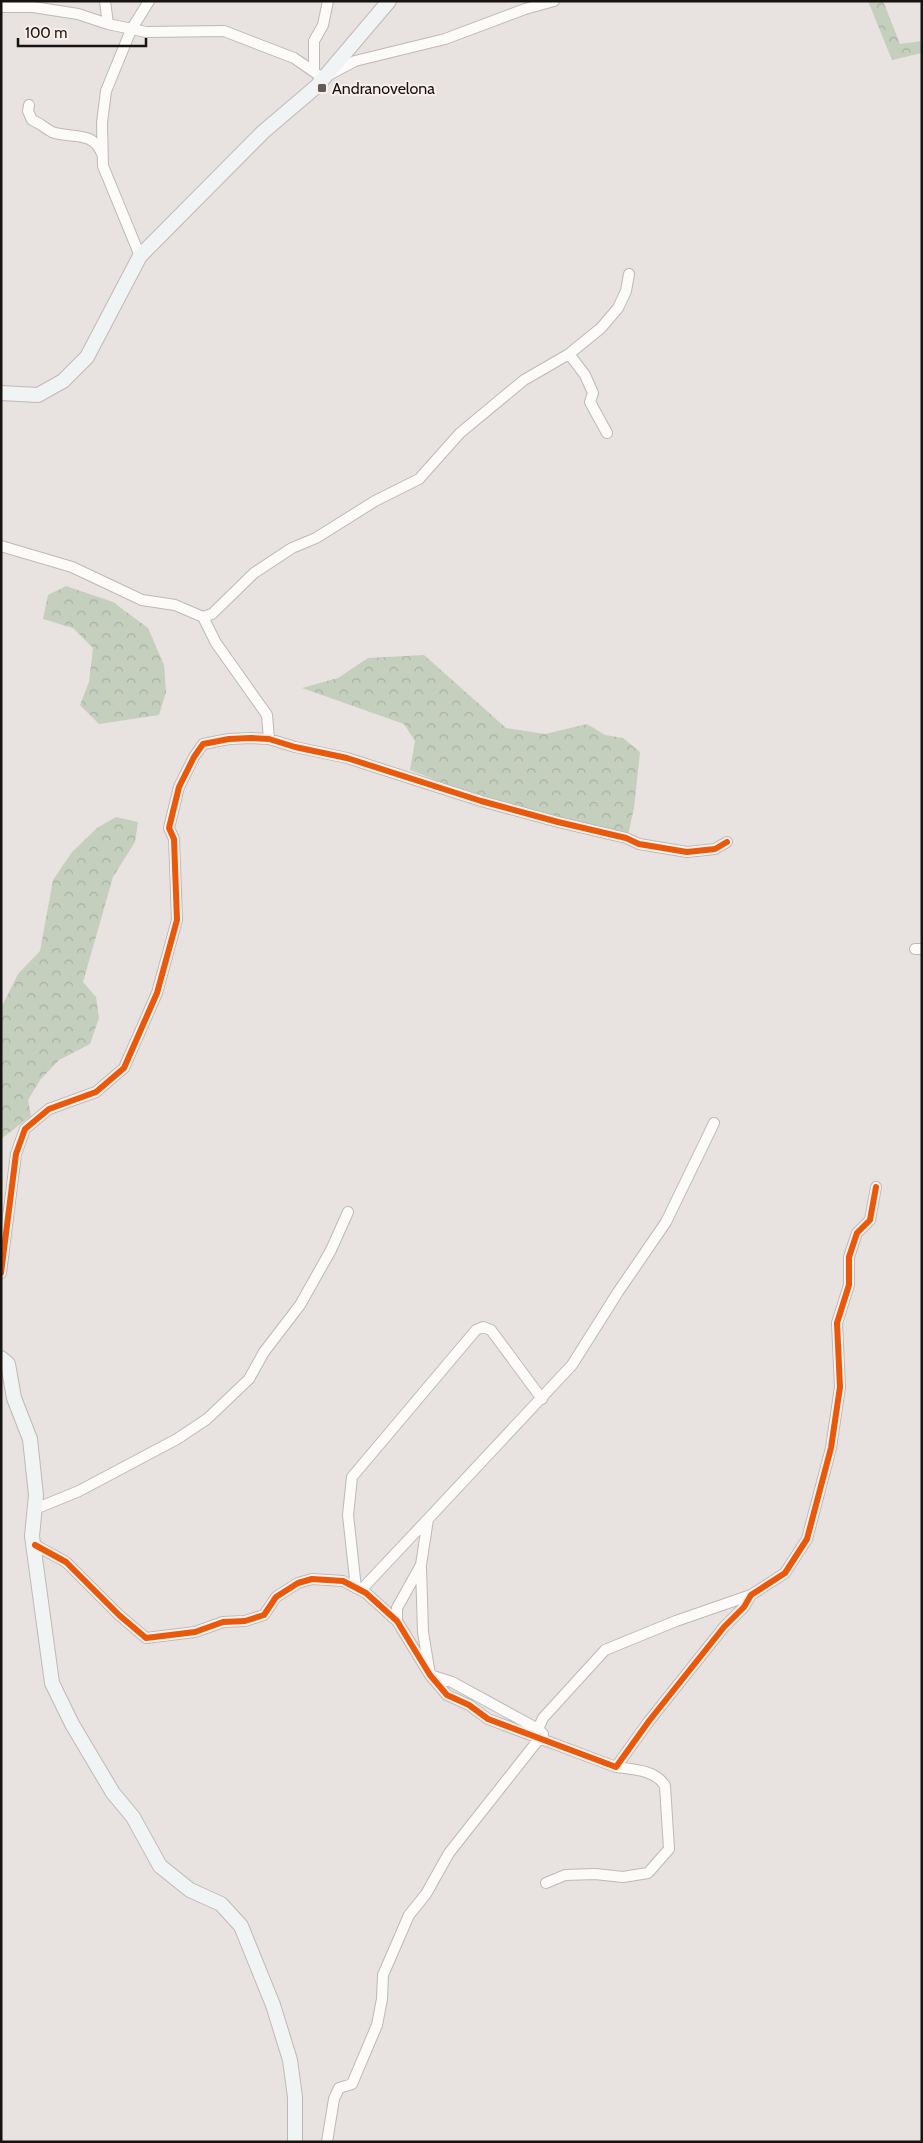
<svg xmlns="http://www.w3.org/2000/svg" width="923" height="2143" font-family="Cabin,sans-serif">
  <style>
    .forest { fill: url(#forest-crowns) }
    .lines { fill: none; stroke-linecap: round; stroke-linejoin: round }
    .street-casing { stroke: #beb9b7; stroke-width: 12 }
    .secondary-casing { stroke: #beb9b7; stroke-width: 16 }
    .street { stroke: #fcfbfa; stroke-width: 10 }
    .secondary { stroke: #f1f4f4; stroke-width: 14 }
    .cycleway-casing { stroke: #f9eeea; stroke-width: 9 }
    .cycleway { stroke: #e8590c; stroke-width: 6 }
    .poi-dot { fill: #605b59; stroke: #f9eeea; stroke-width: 2 }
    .labels { text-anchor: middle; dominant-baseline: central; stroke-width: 4; stroke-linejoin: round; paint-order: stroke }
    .poi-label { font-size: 16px; fill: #171311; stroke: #f9eeea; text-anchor: start }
  </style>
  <defs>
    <pattern id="forest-crowns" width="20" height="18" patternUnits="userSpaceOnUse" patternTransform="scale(1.25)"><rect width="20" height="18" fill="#c5cfbe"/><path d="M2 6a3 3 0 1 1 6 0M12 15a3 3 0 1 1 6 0" fill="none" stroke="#a8b1a2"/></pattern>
  </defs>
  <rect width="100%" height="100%" fill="#e8e2e0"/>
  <path class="forest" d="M868 1H883L900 44 922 41V53L892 60Z
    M66 586 113 602 148 628 164 665 166 692 159 715 99 724 80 705 89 682 93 648 73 628 43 619 48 595Z
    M424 655 506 728 545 734 587 724 605 735 623 738 640 752 634 808 628 835 477 796 410 770 415 741 404 724 302 688 338 678 368 658Z
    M116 817 138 822 135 842 113 877 83 982 96 997 99 1018 90 1044 59 1060 40 1080 28 1100 31 1116 1 1139V1008L18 974 40 951 53 880 72 852 97 828Z"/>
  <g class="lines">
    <defs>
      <path id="street" d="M105 1 108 24
        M1 7H33L78 14 108 24 146 32 224 31 294 58 323 78 355 61 445 39 525 9 554 1
        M314 71V41L323 25 328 1
        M29 105 28 111 32 120C40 123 46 129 52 132 72 139 93 130 102 154
        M140 256 103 166 102 123 106 91 131 30 149 1
        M569 354 585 375 593 393 590 402 607 433
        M1 546 72 567 142 600 175 605 203 617 212 614 254 573 292 548 316 538 375 501 419 479 460 433 524 380 569 354 601 328 618 308 626 291 629 274
        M203 617 216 643 267 715 269 739
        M915 949H922
        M1 1273 16 1154 25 1129 49 1109 96 1092 124 1068 157 993 177 920 174 839 169 828 179 787 194 757 203 744 229 739 251 738 269 739 295 747 347 758 481 801 558 822 626 838 639 844 687 852 715 849 727 842
        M35 1509 79 1491 177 1439 207 1419 249 1379 264 1352 300 1305 331 1250 348 1212
        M35 1545 66 1562 119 1615 146 1638 195 1632 223 1622 245 1621 264 1615 276 1597 298 1583 312 1579 343 1581 366 1593 397 1621 430 1675 447 1695 469 1705 488 1719 616 1767 649 1721 724 1627 744 1607 751 1595 785 1573 807 1539 831 1448 840 1387 837 1323 849 1285V1257L857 1233 870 1220 876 1187
        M421 1568 423 1632 430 1675 452 1682 538 1729 543 1734
        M356 1588 348 1515 352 1477 476 1330 483 1327 491 1330 542 1399
        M361 1590 427 1520
        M397 1621V1608L421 1565 428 1519 572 1365 618 1292 666 1222 714 1123
        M538 1729 543 1718 605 1650 676 1621 751 1595
        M546 1883 565 1875 595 1874 623 1877 648 1873 669 1849 665 1786C656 1770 632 1769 616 1767
        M327 2142 334 2099 339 2088 352 2084 377 2025 382 1999 383 1975 409 1915 426 1894 449 1853 539 1739"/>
      <path id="secondary" d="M1 393 38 395 63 381 87 357 140 256 263 132 317 86 389 1
        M1 1358 8 1364 14 1398 30 1439 36 1495 32 1536 52 1683 72 1724 113 1793 133 1817 160 1866 190 1890 221 1904 241 1926 273 2005 290 2060 295 2097V2142"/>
    </defs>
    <use href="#street" class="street-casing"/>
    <use href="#secondary" class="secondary-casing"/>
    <use href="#street" class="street"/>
    <use href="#secondary" class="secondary"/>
    <defs>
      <path id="cycleway" d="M1 1273 16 1154 25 1129 49 1109 96 1092 124 1068 157 993 177 920 174 839 169 828 179 787 194 757 203 744 229 739 251 738 269 739 295 747 347 758 481 801 558 822 626 838 639 844 687 852 715 849 727 842
        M35 1545 66 1562 119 1615 146 1638 195 1632 223 1622 245 1621 264 1615 276 1597 298 1583 312 1579 343 1581 366 1593 397 1621 430 1675 447 1695 469 1705 488 1719 616 1767 649 1721 724 1627 744 1607 751 1595 785 1573 807 1539 831 1448 840 1387 837 1323 849 1285V1257L857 1233 870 1220 876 1187"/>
    </defs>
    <use href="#cycleway" class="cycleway-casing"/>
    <use href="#cycleway" class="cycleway"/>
  </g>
  <rect class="poi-dot" x="317" y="83" width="10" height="10" rx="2.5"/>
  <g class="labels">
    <g class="poi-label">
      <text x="332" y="88">Andranovelona</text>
    </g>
  </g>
  <rect width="923" height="2143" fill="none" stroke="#171311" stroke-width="5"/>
  <path d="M18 38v8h128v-8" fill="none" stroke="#171311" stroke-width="2.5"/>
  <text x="25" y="38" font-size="15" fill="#171311" stroke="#f9eeea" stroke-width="4" paint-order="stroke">100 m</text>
</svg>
